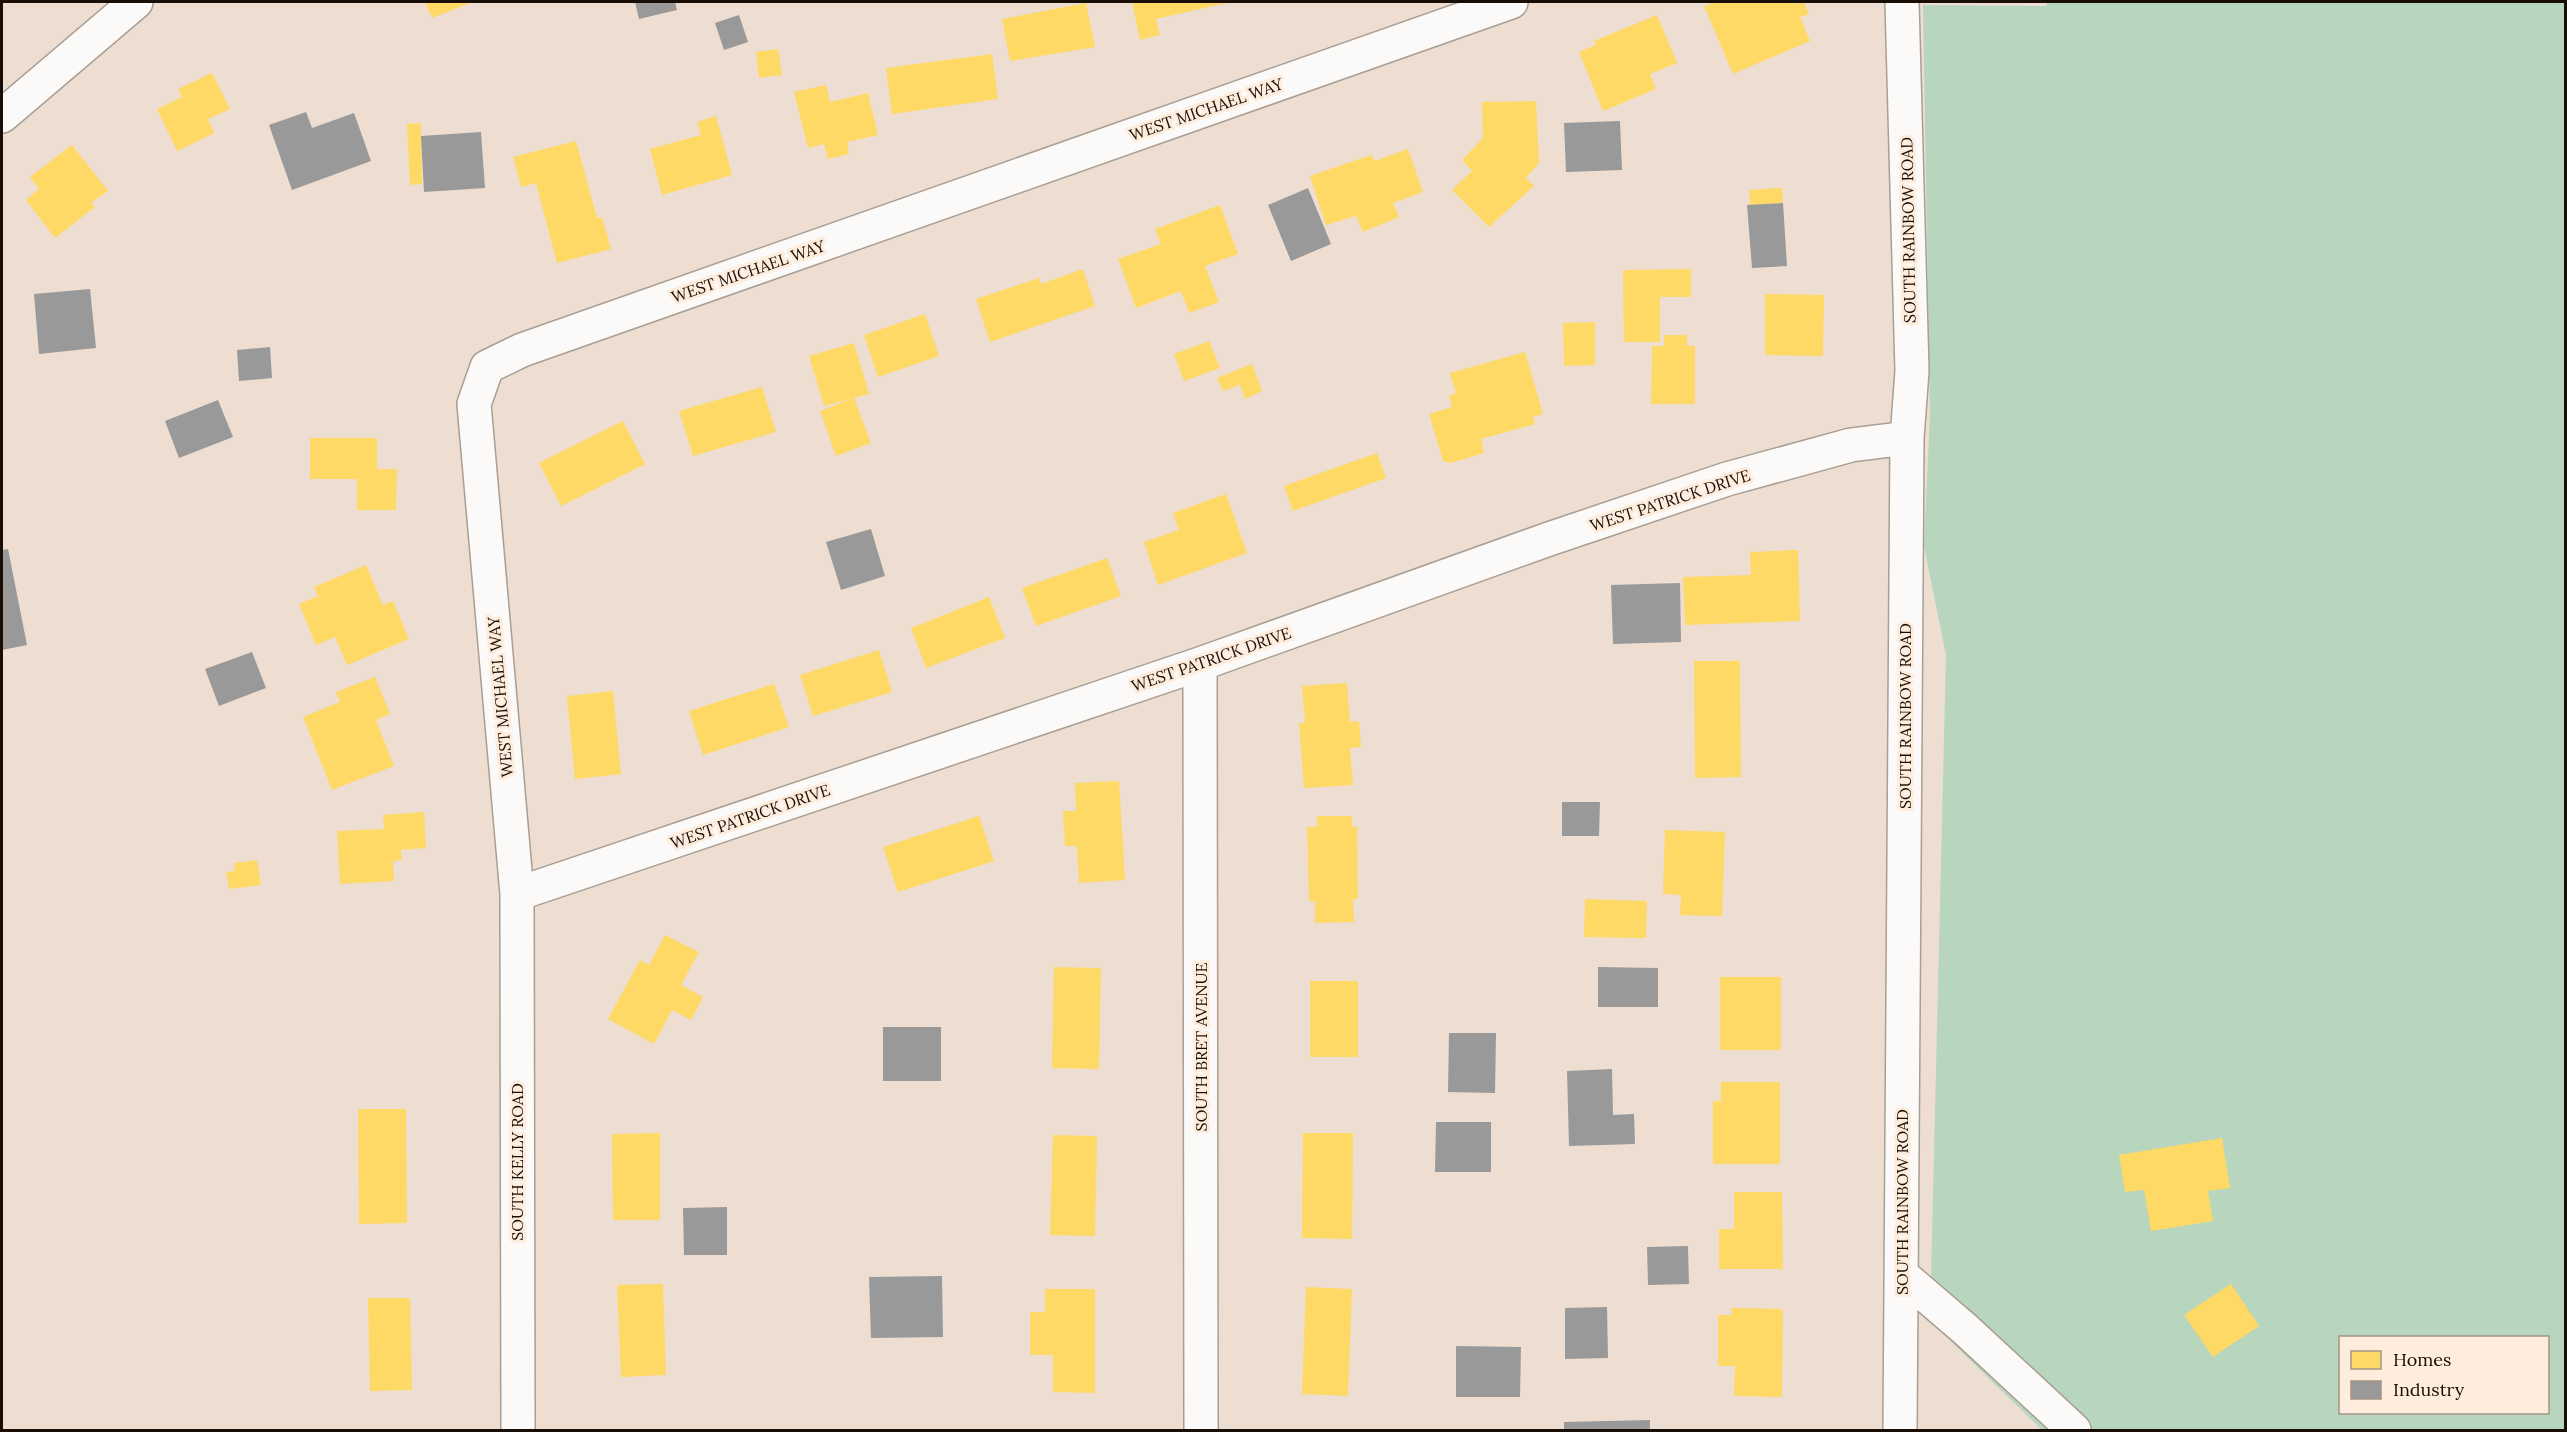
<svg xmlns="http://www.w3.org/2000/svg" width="2567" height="1432" font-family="Lora,serif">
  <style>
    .green { fill: #b8d5bd; fill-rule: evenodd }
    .homes { fill: #ffd966 }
    .industry { fill: #999 }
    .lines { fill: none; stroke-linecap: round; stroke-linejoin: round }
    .minor-casing { stroke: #a99e93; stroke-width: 36 }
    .minor { stroke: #fcfaf8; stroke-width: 33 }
    .labels { text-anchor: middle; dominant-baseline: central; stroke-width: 6; stroke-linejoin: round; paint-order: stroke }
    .street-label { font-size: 16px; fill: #180e06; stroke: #feeddd }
  </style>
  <rect width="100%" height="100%" fill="#edded1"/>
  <path class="green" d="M2047 2H2565V1430H2042L1930 1321 1946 655 1924 546 1930 413 1923 5 2046 6ZM2340 1338H2548V1412H2340Z"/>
  <path class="homes" d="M425 2H473L432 18Z
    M1132 2H1231L1156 19 1160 35 1140 40Z
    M1716 2H1804L1809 14 1800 17 1810 41 1733 74 1704 6Z
    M1086 3 1095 47 1010 61 1002 19Z
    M1657 15 1677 63 1650 74 1656 89 1603 111 1579 52 1596 45 1594 41Z
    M778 49 782 75 759 78 756 52Z
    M992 54 998 99 892 114 886 68Z
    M212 73 230 109 208 119 214 133 177 151 157 109 182 97 178 89Z
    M826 85 830 102 868 93 878 135 847 142 849 154 828 159 824 144 808 148 794 92Z
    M1536 101 1539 163 1526 178 1534 186 1489 227 1452 190 1472 171 1462 160 1483 138 1482 102Z
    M716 116 732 175 662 195 650 149 701 135 697 122Z
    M421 123 422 184 410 185 407 124Z
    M576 141 597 218 602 217 611 249 557 263 536 183 521 187 513 157Z
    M72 145 108 191 91 203 95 207 55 238 26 200 39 189 30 177Z
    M1408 149 1423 192 1393 203 1399 217 1363 232 1356 216 1326 225 1310 176 1371 155 1375 161Z
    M1782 188 1783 203 1750 205 1749 190Z
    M1220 205 1238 254 1205 266 1219 302 1189 313 1181 291 1136 308 1118 259 1161 244 1155 229Z
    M1083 269 1095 306 990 342 976 299 1039 278 1041 284Z
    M1691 269V297H1660V342H1624L1623 270Z
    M1765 294 1824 295 1823 356 1765 355Z
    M925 314 939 356 878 377 864 335Z
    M1595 322V365L1564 366 1563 323Z
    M1664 335H1687V346H1695V404H1651L1652 346H1664Z
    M1209 341 1220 368 1184 381 1174 354Z
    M854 343 869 394 854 398 871 443 836 456 820 411 851 399 824 406 809 356Z
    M1525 352 1543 414 1533 417 1535 424 1481 439 1484 453 1451 463 1443 461 1429 414 1452 407 1449 396 1456 393 1450 373Z
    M1252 364 1262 391 1245 399 1240 385 1223 391 1217 378Z
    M762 387 776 432 693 456 679 411Z
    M623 421 645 464 561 506 539 463Z
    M310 438H377V469H397L396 510H357V479H310Z
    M1377 453 1386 478 1293 511 1284 486Z
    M1226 494 1247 553 1158 585 1144 542 1179 530 1173 513Z
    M1798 550 1800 621 1685 625 1683 577 1751 575 1750 552Z
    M1107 558 1121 596 1036 626 1022 588Z
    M366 565 383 605 393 601 409 639 347 665 335 637 316 645 299 604 318 596 314 587Z
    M989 597 1005 638 926 668 911 628Z
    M879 650 892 692 813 716 800 675Z
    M1694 661H1740L1741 777 1695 778Z
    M375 677 390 714 376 720 394 766 332 790 303 717 340 702 336 692Z
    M1347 683 1350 722 1359 721 1361 747 1350 748 1353 785 1304 788 1299 723H1305L1302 686Z
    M774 684 789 727 703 755 689 711Z
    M613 691 621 774 575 779 567 696Z
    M1119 781 1125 880 1079 883 1077 846H1065L1063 811H1076L1075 783Z
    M424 812 426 848 401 850 402 860 393 861 394 881 340 884 337 831 384 829 383 815Z
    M979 816 994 861 898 892 883 847Z
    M1317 816H1352V827L1357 826 1358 898 1353 900 1354 922 1315 923V901H1309L1307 827H1317Z
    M1665 830 1725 832 1722 916 1680 915 1681 895 1663 894Z
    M257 860 261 885 229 889 226 872 235 871 234 863Z
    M1585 899 1647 901 1646 938 1584 937Z
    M665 935 699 952 681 985 703 997 691 1020 672 1010 654 1044 608 1019 640 960 649 965Z
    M1054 967 1101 968 1099 1069 1052 1068Z
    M1720 977H1781V1050H1720Z
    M1310 981H1358V1057H1310Z
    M1721 1082H1780V1164H1713V1101H1721Z
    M358 1109H406L407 1223 359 1224Z
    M660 1133V1220H613L612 1134Z
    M1303 1133H1353L1352 1239 1302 1238Z
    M1053 1135 1097 1136 1095 1236 1050 1235Z
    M2222 1138 2230 1188 2208 1191 2213 1221 2151 1231 2144 1190 2125 1192 2119 1155Z
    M1734 1192H1782L1783 1269H1719V1229H1734Z
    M663 1284 666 1375 621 1377 617 1285Z
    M2231 1284 2259 1326 2213 1357 2184 1315Z
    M1306 1287 1352 1289 1348 1396 1302 1394Z
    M1045 1289H1095V1393L1053 1392V1355H1030V1312H1045Z
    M368 1298H410L412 1390 370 1391Z
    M1731 1308 1783 1309 1782 1397 1734 1396 1735 1366H1718V1315H1732Z"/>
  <path class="industry" d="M635 2H675L677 10 639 19Z
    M739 15 748 42 724 50 715 23Z
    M306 112 312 128 354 113 371 161 292 190 269 125Z
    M1620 121 1622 170 1566 172 1564 123Z
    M481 132 485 188 424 192 421 136Z
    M1308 188 1331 244 1291 261 1268 205Z
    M1783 203 1787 266 1752 268 1747 205Z
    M90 289 96 348 39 354 34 294Z
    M270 347 272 378 239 381 237 350Z
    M218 400 233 437 179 458 165 421Z
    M871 529 885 576 841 590 826 542Z
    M8 549 27 645 2 650V550Z
    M1680 583 1681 642 1613 644 1611 585Z
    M252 652 266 688 219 706 205 669Z
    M1562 802H1600L1599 836H1562Z
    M1598 967 1658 968V1007H1598Z
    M883 1027H941V1081H883Z
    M1449 1033H1496L1495 1093 1448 1092Z
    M1612 1069 1613 1115 1634 1114 1635 1144 1569 1146 1567 1071Z
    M1436 1122H1491V1172H1435Z
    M727 1207V1255H684L683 1208Z
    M1688 1246 1689 1284 1648 1285 1647 1247Z
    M942 1276 943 1337 871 1338 869 1277Z
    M1607 1307 1608 1358 1565 1359V1308Z
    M1456 1346 1521 1347 1520 1397H1456Z
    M1650 1420V1430H1564V1422Z"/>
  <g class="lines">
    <defs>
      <path id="minor" d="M2 116 136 2
        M1200 664 1201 1430
        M517 894 1200 664 1549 539 1727 479 1851 445 1907 438
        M1902 1275 1965 1329 2074 1430
        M518 1430 517 894 474 404 487 367 522 350 1511 2
        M1900 1430 1907 438 1912 371 1902 2"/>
    </defs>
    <use href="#minor" class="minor-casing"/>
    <use href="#minor" class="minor"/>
  </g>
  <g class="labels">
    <g class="street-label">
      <text transform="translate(1206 109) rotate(-19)">WEST MICHAEL WAY</text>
      <text transform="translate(1908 230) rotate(-91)">SOUTH RAINBOW ROAD</text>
      <text transform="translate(748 271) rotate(-19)">WEST MICHAEL WAY</text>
      <text transform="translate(1670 500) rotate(-18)">WEST PATRICK DRIVE</text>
      <text transform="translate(1211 659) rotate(-19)">WEST PATRICK DRIVE</text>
      <text transform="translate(500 697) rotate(-95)">WEST MICHAEL WAY</text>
      <text transform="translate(1905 716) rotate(-90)">SOUTH RAINBOW ROAD</text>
      <text transform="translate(750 816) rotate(-19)">WEST PATRICK DRIVE</text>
      <text transform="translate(1201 1047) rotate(-90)">SOUTH BRET AVENUE</text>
      <text transform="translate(517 1162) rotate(-90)">SOUTH KELLY ROAD</text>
      <text transform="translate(1902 1202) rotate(-90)">SOUTH RAINBOW ROAD</text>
    </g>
  </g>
  <rect width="2567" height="1432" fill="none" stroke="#180e06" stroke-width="6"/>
  <rect x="2339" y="1336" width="210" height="78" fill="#feeddd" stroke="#a29487" stroke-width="1.5"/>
  <rect x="2351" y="1351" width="30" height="18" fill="#ffd966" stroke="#a29487" stroke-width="1.5"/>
  <text x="2393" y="1366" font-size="18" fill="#180e06">Homes</text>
  <rect x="2351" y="1381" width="30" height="18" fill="#999999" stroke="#a29487" stroke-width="1.5"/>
  <text x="2393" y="1396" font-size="18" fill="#180e06">Industry</text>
</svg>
